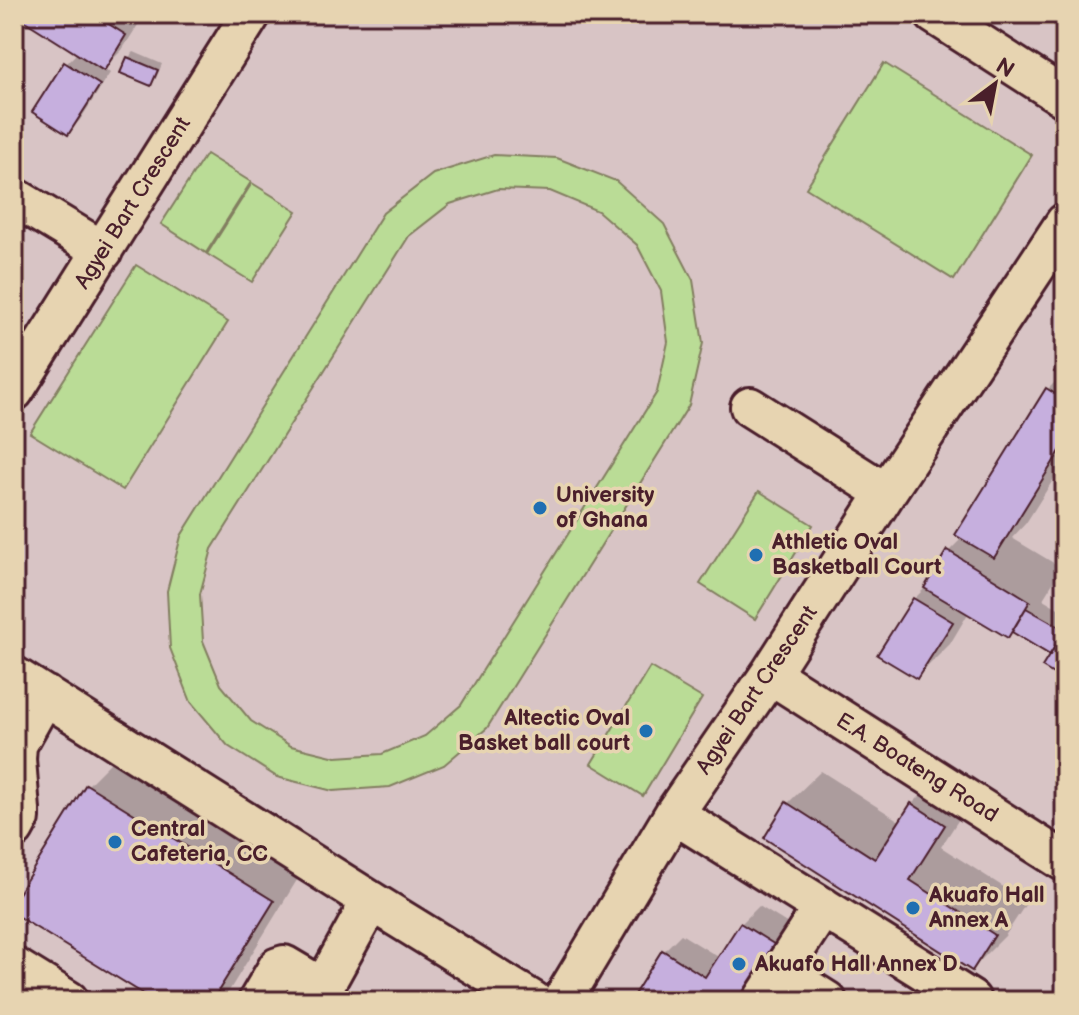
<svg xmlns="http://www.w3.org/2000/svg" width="1079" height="1015" font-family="'Balsamiq Sans',sans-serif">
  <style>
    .built { fill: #d8c4c5 }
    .green { fill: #badc96; stroke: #827e60; stroke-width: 2; fill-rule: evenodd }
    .shadow { fill: #0003 }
    .building { fill: #c6afde; stroke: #4a1f2b; stroke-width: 2 }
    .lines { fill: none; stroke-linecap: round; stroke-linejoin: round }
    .minor-casing { stroke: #4a1f2b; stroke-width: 44 }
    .minor { stroke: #e7d4b1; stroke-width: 38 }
    .poi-dot { fill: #1f6fb2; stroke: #e7d4b1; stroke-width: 3 }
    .labels { text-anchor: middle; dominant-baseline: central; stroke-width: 7; stroke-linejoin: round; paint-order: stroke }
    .street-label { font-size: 22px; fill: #4a1f2b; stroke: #e7d4b1 }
    .poi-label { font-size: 22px; font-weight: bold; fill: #4a1f2b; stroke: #e7d4b1; text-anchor: start }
  </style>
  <rect width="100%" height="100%" fill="#e0cdba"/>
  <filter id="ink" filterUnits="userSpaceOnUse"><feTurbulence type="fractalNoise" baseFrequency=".0125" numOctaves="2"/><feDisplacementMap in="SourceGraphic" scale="16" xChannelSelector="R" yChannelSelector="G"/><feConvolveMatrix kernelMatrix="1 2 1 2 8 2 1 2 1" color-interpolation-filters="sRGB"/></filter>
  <g filter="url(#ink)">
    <path class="built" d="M14 14H1065V1001H14Z"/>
    <path class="green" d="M884 63 1032 155 954 280 806 188Z
      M206 154 251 182 206 253 161 224Z
      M494 155 557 158 616 181 664 224 693 280 703 343 689 405 487 728 444 765 390 787 333 791 277 777 228 746 191 702 170 648 167 591 181 536 383 213 433 174ZM498 189 550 191 598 211 637 245 661 291 668 342 657 392 461 705 425 736 382 754 336 757 291 746 251 721 221 685 203 641 200 594 212 549 409 236 450 204Z
      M252 183 297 211 252 282 207 254Z
      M136 265 228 322 123 490 30 433Z
      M759 491 813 525 755 619 700 584Z
      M650 667 702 698 643 796 591 764Z"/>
    <path class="shadow" d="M25 14H139L143 17 122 50 104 68 110 73 80 120 68 132 66 64 78 52Z
      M134 52 162 64 156 78 151 84 128 58Z
      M14 99 22 106 14 119Z
      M1065 358V461L1026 523 1012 538 1062 568 1043 599 1065 612V679L1052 654 1013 630 1008 635 969 612 950 644 917 677 914 599 929 584 948 552 963 537 1048 389 1062 375Z
      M1065 750V765L1058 761Z
      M120 753 305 867 229 991 219 1001H159L14 911V904L88 785Z
      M821 771 901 822 912 804 945 771 977 791 941 847 1027 902 1005 936 972 969 766 837 788 803Z
      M759 906 793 927 747 1001H633L663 952 681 934 720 958 741 924Z"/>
    <path class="building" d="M22 14H93L126 35 104 71 20 18Z
      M527 14H549L543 24Z
      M127 57 158 70 151 86 120 73Z
      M64 62 100 85 68 135 32 112Z
      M1065 354V379L1054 372Z
      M1046 388 1065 400V443L994 558 955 535Z
      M947 550 1030 601 1008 638 924 588Z
      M913 598 953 622 917 679 877 655Z
      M1026 608 1065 630 1050 655 1012 632Z
      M1065 630V681L1042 667Z
      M86 784 274 901 212 1001H155L14 914V900Z
      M786 802 875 859 911 803 945 825 910 880 995 935 972 971 764 838Z
      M740 923 777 946 742 1001H630L662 950 705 977Z"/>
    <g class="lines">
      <defs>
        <path id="minor" d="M934 14 1065 98
          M14 197 103 251
          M14 391 251 14
          M750 407 886 493
          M770 674 1065 862
          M14 676 371 901 533 1001
          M674 814 971 1000
          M14 829 20 818V810L16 759 17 745 45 695
          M14 967 69 1001
          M781 972 827 1001
          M258 1001 278 967 284 965 323 988 371 901
          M562 1001 674 814 770 674 886 493 1065 223
          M762 1001 823 907"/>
      </defs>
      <use href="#minor" class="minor-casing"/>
      <use href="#minor" class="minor"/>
    </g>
  </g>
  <g class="poi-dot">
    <circle cx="540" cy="508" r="8"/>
    <circle cx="756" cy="555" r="8"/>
    <circle cx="646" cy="731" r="8"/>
    <circle cx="115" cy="842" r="8"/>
    <circle cx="913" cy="908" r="8"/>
    <circle cx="739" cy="964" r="8"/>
  </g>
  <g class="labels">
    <g class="street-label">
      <text transform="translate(133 203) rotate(-58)">Agyei Bart Crescent</text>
      <text transform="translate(757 690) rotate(-56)">Agyei Bart Crescent</text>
      <text transform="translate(917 768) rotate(32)">E.A. Boateng Road</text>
    </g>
    <g class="poi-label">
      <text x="556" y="495">University<tspan x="556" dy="25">of Ghana</tspan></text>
      <text x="772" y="542">Athletic Oval<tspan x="772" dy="25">Basketball Court</tspan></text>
      <text x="630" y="718" text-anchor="end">Altectic Oval<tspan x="630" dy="25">Basket ball court</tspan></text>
      <text x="131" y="829">Central<tspan x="131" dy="25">Cafeteria, CC</tspan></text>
      <text x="929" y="895">Akuafo Hall<tspan x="929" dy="25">Annex A</tspan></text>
      <text x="755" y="964">Akuafo Hall Annex D</text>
    </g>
  </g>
  <rect width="1079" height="1015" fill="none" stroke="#e7d4b1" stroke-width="48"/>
  <rect x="24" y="24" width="1031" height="967" fill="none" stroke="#4a1f2b" stroke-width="3" filter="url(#ink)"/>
  <g transform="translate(995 84) rotate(32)" stroke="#e7d4b1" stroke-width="6" paint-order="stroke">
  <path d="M0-6L14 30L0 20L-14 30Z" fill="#4a1f2b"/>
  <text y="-12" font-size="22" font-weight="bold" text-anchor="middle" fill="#4a1f2b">N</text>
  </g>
</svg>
